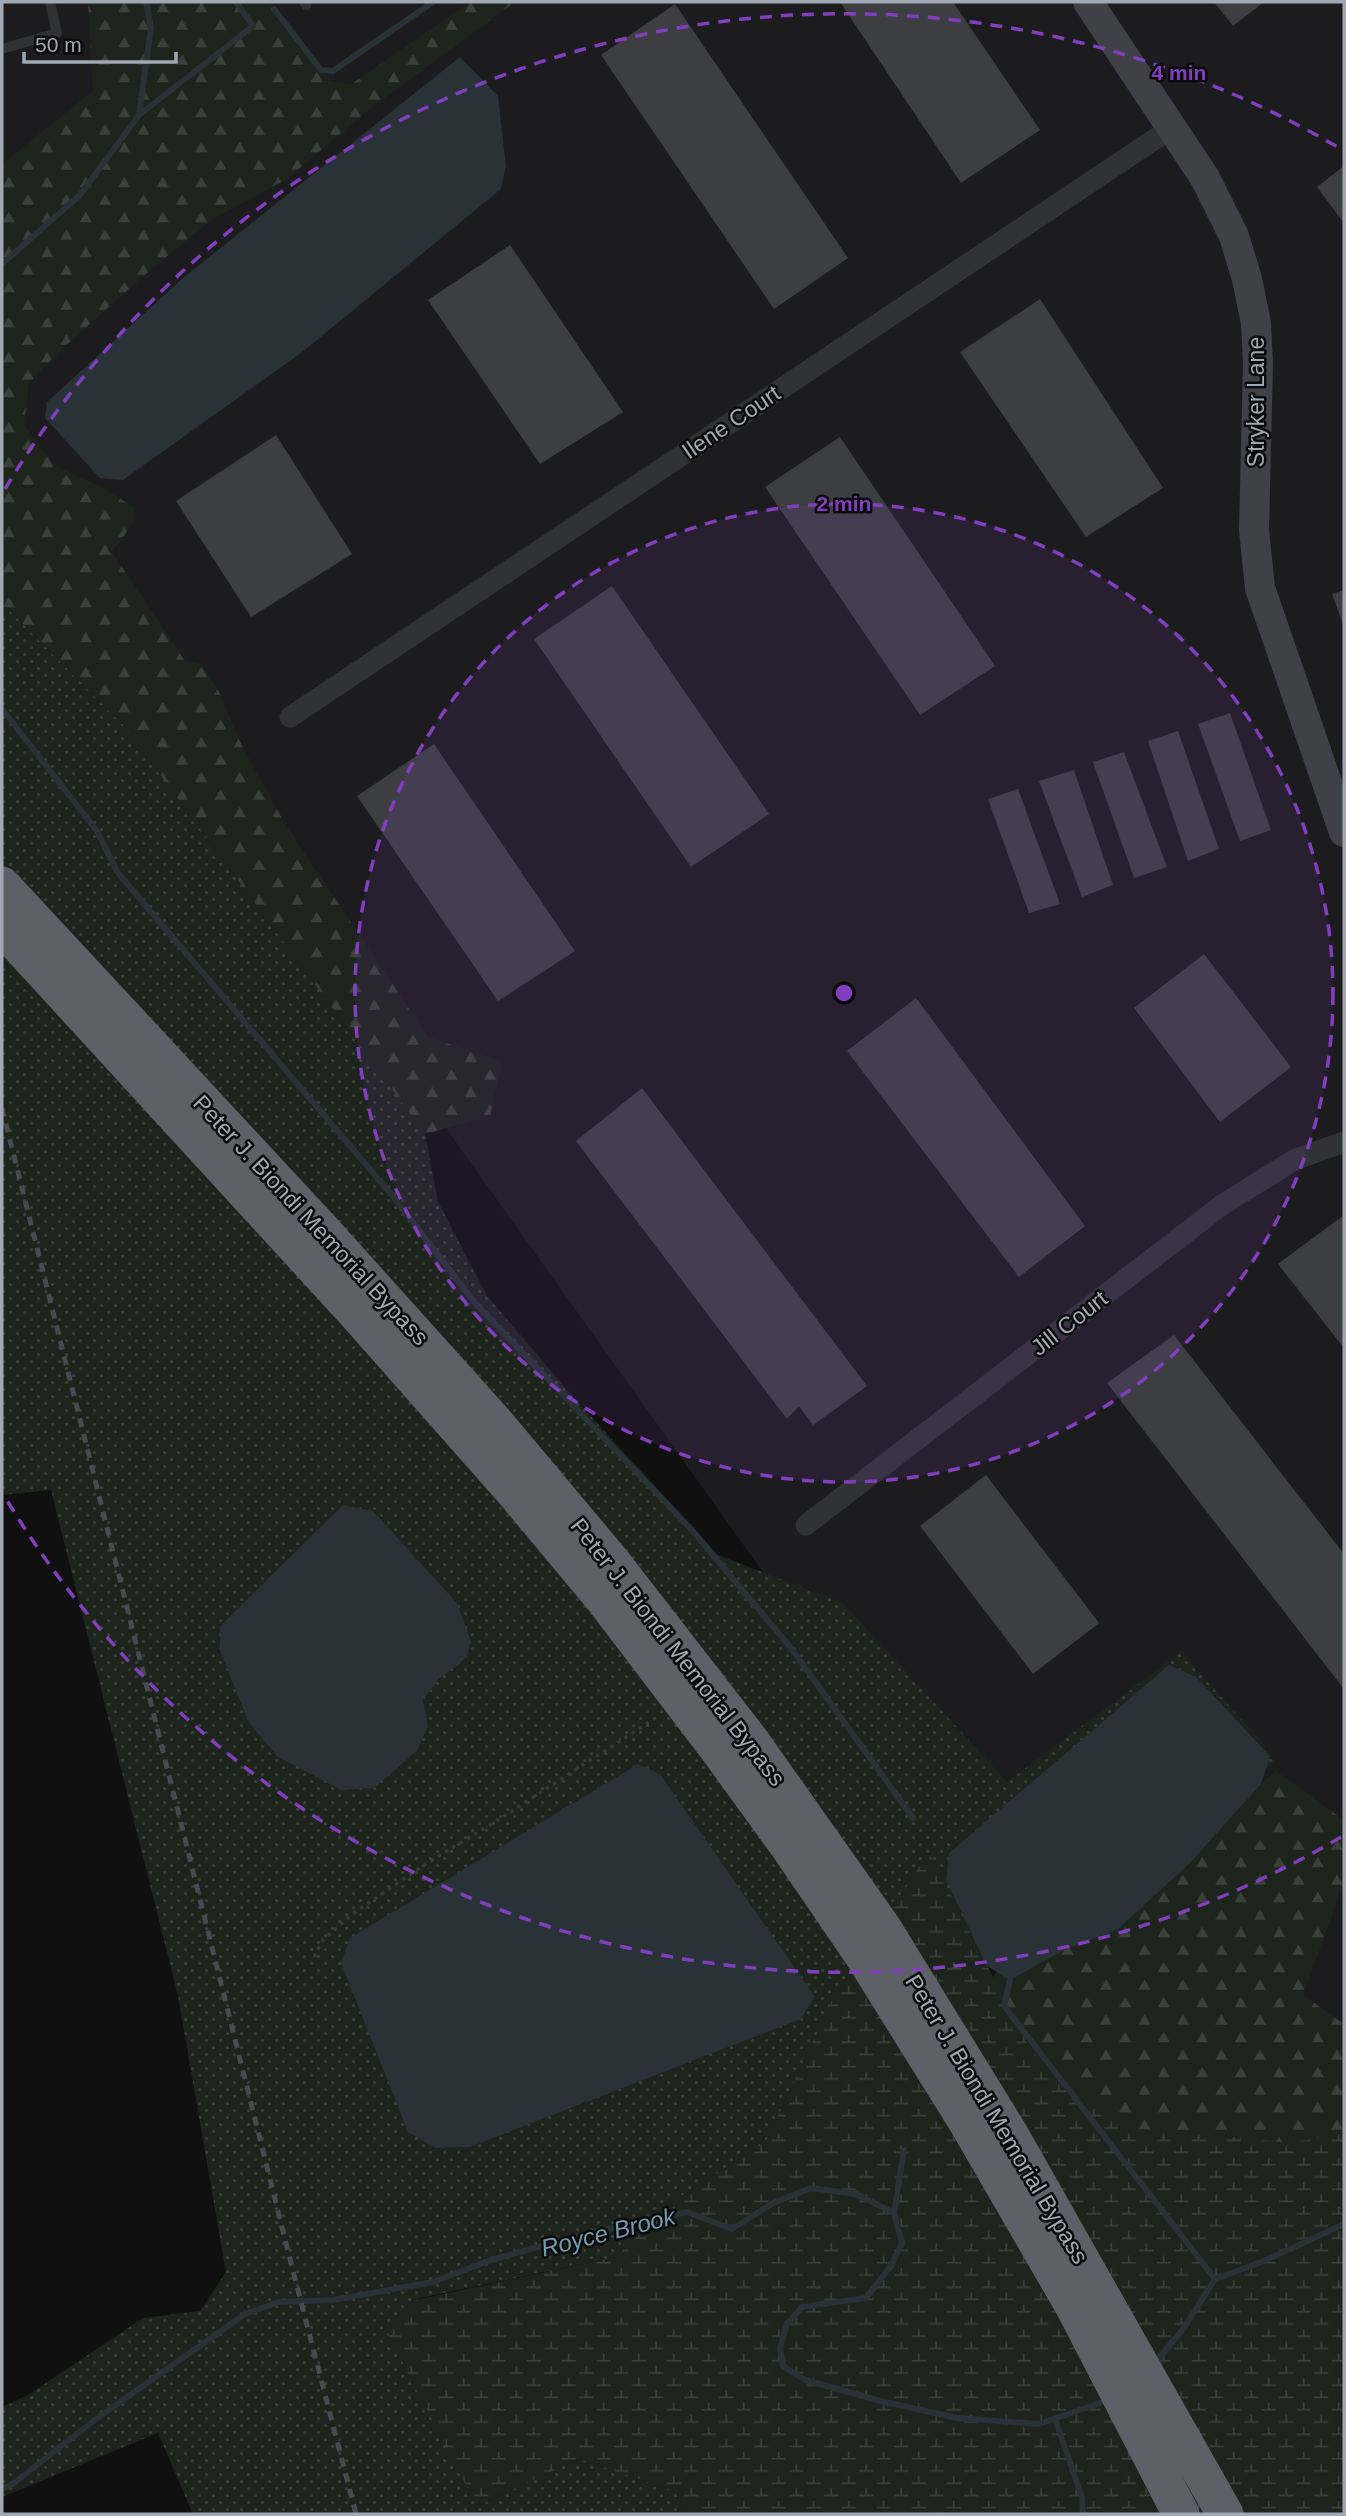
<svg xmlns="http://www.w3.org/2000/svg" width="1346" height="2516" font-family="Arial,sans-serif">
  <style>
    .built { fill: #1c1c1e }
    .grass { fill: url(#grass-dots) }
    .forest { fill: url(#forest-firs) }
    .wetland { fill: url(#wetland-marsh) }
    .water { fill: #283237 }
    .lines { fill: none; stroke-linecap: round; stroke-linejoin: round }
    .stream { stroke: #283237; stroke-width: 6 }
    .building { fill: #3c3e41 }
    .path { stroke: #37393d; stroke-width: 3.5; stroke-dasharray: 3.5 5; stroke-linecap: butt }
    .lane { stroke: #313236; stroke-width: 10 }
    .street { stroke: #313236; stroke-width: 21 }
    .secondary { stroke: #3f4146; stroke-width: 30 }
    .highway { stroke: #5d6167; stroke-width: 37 }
    .rail { stroke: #484a4f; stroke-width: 5; stroke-dasharray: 9 7; stroke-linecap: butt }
    .ring { fill: none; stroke: #813fbd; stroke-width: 3.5; stroke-dasharray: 12 9 }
    .labels { text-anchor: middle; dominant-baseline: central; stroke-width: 5; stroke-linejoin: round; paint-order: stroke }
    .street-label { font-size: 23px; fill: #a0a8b3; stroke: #0b0b0c }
    .water-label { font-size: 24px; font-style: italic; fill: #769baf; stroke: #0b0b0c }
    .centre { fill: #813fbd; stroke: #0b0b0c; stroke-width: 3.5 }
    .ring-label { font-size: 21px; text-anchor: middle; font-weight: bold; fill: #813fbd; stroke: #0b0b0c; stroke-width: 5; stroke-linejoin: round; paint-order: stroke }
  </style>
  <defs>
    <pattern id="grass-dots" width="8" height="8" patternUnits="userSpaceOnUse" patternTransform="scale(1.75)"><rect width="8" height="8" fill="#1c241c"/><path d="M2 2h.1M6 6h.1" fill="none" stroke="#3a413b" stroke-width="1.8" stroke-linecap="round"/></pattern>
    <pattern id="forest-firs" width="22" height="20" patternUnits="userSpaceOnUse" patternTransform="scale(1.75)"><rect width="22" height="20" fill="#1c241c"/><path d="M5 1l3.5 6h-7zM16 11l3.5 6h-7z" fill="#3a413b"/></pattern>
    <pattern id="wetland-marsh" width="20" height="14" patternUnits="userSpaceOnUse" patternTransform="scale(1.75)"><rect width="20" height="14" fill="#1c241c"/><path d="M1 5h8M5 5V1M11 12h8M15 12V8" fill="none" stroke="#3a413b"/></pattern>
  </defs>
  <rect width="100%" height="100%" fill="#101011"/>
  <path class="built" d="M2 2H1344V2044L939 1819 2 506Z"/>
  <path class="grass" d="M2 603 125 727 425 1134 438 1202 487 1296 575 1399 718 1555 843 1603 1007 1782 1181 1652 1262 1742 1274 1761 1199 1841 1021 1957 832 2002 766 2142 675 2200 616 2257 415 2299 477 2506 579 2459 680 2493 682 2514H193L158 2433 2 2497V2407L28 2395 143 2318 200 2311 226 2272 178 1996 51 1490 2 1495Z"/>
  <path class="forest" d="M88 2H272L330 81 351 84 471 2H515L367 111 287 179 211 220 148 272 62 349 29 383 24 424 54 465 103 488 135 508 133 523 112 552 185 661 201 664 219 692 242 746 285 824 428 1037 502 1062 490 1116 425 1134 125 727 2 603V164L93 91Z
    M1276 1771 1344 1820V1882L1303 1995 1344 2024V2206L1153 2311 980 1999 1012 1946 1091 1924Z"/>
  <path class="wetland" d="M929 1852 1031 2051 1119 2127 1291 2143 1344 2133V2511L1341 2514H682L680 2493 579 2459 477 2506 388 2335 415 2300 616 2257 675 2200 766 2142 832 2001Z"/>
  <path class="water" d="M460 57 498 96 506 166 501 189 301 353 123 480 100 478 45 418 47 402 183 278Z
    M343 1505 373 1511 457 1603 471 1642 467 1657 439 1679 423 1700 428 1726 417 1751 374 1788 341 1790 278 1757 249 1723 220 1651V1626Z
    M1169 1665 1196 1677 1270 1756 1261 1784 1189 1864 1117 1930 1068 1948 1010 1980 987 1966 946 1880 949 1853Z
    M638 1764 660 1774 815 1997 801 2019 470 2147 435 2148 408 2132 341 1963 350 1938Z"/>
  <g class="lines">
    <path class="stream" d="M274 9 321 70 333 71 433 2
      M139 115 253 26 236 2
      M2 264 80 195 139 115 151 28 146 2
      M2 709 97 831 118 873 391 1194 475 1303 691 1529 791 1648 913 1818
      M1010 1980 1004 2006 1215 2279
      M894 2213 904 2150
      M1153 2365 1184 2328 1215 2279 1264 2261 1344 2224
      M1055 2419 1082 2497 1083 2514
      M2 2489 14 2483 96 2419 245 2314 279 2302 333 2300 433 2282 491 2260 585 2234 687 2212 732 2229 773 2203 811 2188 856 2194 894 2213 902 2243 891 2266 866 2298 802 2307 787 2324 780 2348 783 2366 805 2380 881 2401 957 2418 1039 2424 1109 2400"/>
  </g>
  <path class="building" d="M840 2H953L1040 130 961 183Z
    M1214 2H1264L1233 26Z
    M675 4 848 258 774 309 601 55Z
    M1344 166V223L1317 187Z
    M510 245 623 412 540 464 428 300Z
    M1040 299 1163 488 1086 537 960 352Z
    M276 435 352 554 251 617 176 501Z
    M840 437 995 666 920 715 765 487Z
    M612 586 769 814 691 867 534 639Z
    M1344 590V627L1332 594Z
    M1230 713 1271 830 1240 841 1198 724Z
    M1178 731 1219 849 1188 861 1148 741Z
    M434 744 575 951 498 1001 357 796Z
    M1124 752 1167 867 1134 878 1093 762Z
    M1074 770 1113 885 1082 897 1039 781Z
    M1018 789 1060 904 1029 913 988 799Z
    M1204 954 1291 1067 1220 1122 1134 1008Z
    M916 998 1085 1226 1019 1277 847 1051Z
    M642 1088 867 1386 813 1425 799 1406 787 1419 576 1141Z
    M1344 1215V1348L1278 1264Z
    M1174 1335 1344 1554V1689L1107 1383Z
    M986 1475 1099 1623 1033 1674 920 1526Z"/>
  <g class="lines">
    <path class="path" d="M314 1957 323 1940 351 1915 424 1865 501 1818 657 1717"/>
    <path class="lane" d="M304 2 306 5
      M2 49 57 33 50 2"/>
    <path class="street" d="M290 717 1173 127
      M806 1525 1222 1205 1294 1160 1344 1142"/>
    <path class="secondary" d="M1088 2 1205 178 1234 236 1247 279 1256 323 1258 363 1254 530 1260 588 1344 832"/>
    <path class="highway" d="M2 885 325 1233 495 1422 613 1563 751 1741 883 1928 1011 2136 1225 2514
      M2 927 355 1312 515 1493 605 1601 717 1748 791 1850 864 1957 968 2124 1074 2307 1181 2514"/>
    <path class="rail" d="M2 1108 292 2267 356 2514"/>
  </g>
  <circle cx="844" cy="993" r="489" fill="#813fbd" fill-opacity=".12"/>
  <g class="ring">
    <circle cx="844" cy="993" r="489"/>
    <path d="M1341 1837A979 979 0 0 1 5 1497M5 489A979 979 0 0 1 1341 149"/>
  </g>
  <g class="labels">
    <g class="street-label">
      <text transform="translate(1256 402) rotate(-90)">Stryker Lane</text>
      <text transform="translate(731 422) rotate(-34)">Ilene Court</text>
      <text transform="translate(311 1220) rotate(47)">Peter J. Biondi Memorial Bypass</text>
      <text transform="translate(1069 1323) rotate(-38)">Jill Court</text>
      <text transform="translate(678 1652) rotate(52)">Peter J. Biondi Memorial Bypass</text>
      <text transform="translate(997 2119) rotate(59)">Peter J. Biondi Memorial Bypass</text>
    </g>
    <g class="water-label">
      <text transform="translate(608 2232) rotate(-14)">Royce Brook</text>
    </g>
  </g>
  <circle cx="844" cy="993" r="10" class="centre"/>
  <g class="ring-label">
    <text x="1179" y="80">4 min</text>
    <text x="844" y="511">2 min</text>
  </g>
  <rect width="1346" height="2516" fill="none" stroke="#a0a8b3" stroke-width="7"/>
  <path d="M24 52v10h152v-10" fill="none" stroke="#a0a8b3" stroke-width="3.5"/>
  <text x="35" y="52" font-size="21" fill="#a0a8b3" stroke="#0b0b0c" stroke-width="5" paint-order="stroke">50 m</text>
</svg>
